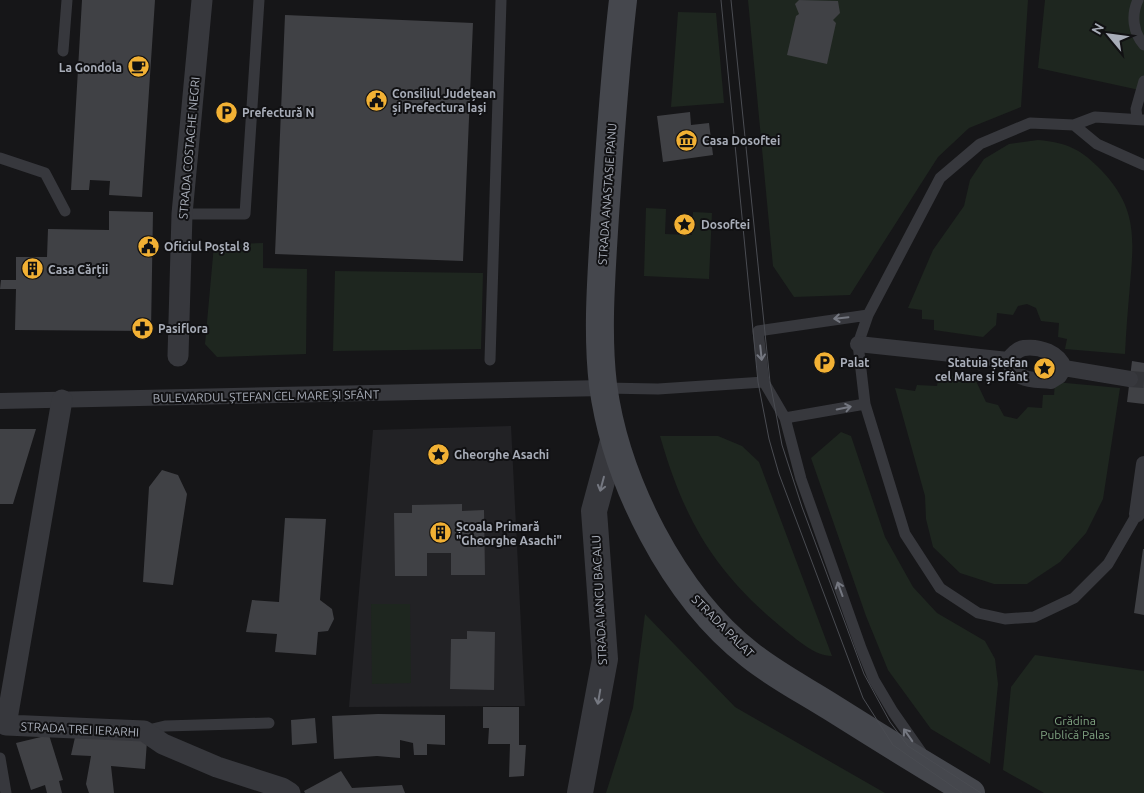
<svg xmlns="http://www.w3.org/2000/svg" width="1144" height="793" font-family="Ubuntu,sans-serif">
  <style>
    .built { fill: #222225 }
    .green { fill: #1e261f }
    .building { fill: #404145 }
    .lines { fill: none; stroke-linecap: round; stroke-linejoin: round }
    .pedestrian-tunnel { stroke: #333438; stroke-width: 16; stroke-dasharray: 16 8; stroke-linecap: butt }
    .service { stroke: #37383d; stroke-width: 11 }
    .pedestrian { stroke: #37383d; stroke-width: 16 }
    .minor { stroke: #37383d; stroke-width: 21 }
    .tertiary { stroke: #37383d; stroke-width: 26 }
    .secondary { stroke: #45474d; stroke-width: 28 }
    .tram { stroke: #4a4c52; stroke-width: 1 }
    .oneway { stroke: #757881 }
    .labels { text-anchor: middle; dominant-baseline: central; stroke-width: 4; stroke-linejoin: round; paint-order: stroke }
    .poi-label { font-size: 12px; font-weight: bold; fill: #a8adb8; stroke: #111113; text-anchor: start }
    .street-label { font-size: 12px; fill: #a8adb8; stroke: #111113 }
    .park-label { font-size: 12px; fill: #7fa381; stroke: #111113 }
  </style>
  <rect width="100%" height="100%" fill="#161618"/>
  <path class="built" d="M511 426 525 706 349 707 373 430Z"/>
  <path class="green" d="M748 0H1028L1021 107 969 128 938 157 850 295 794 297 773 266Z
    M1045 0H1144V91L1038 68Z
    M678 12 716 13 724 103 671 107Z
    M1038 140C1068 143 1081 149 1102 171 1137 208 1134 238 1130 285 1128 308 1126 331 1125 354L1065 349 1067 339 1058 337 1059 323 1041 321 1036 308 1027 304 1018 306 1013 315 997 313 996 325 983 337 934 330V320L922 319V310L908 308 933 250 964 206 970 180 984 159 1009 144Z
    M646 208 666 209 665 234 692 235 693 212 712 213 709 279 644 276Z
    M263 243V268L307 269 306 354 217 357 205 344 214 245Z
    M335 271 483 273 481 349 333 351Z
    M939 374 975 379 986 402 998 405 1004 416 1017 419 1028 407 1042 408 1043 395H1054L1055 382 1120 388 1103 499 1086 533 1060 562 1027 584H994L960 573 933 547 926 519 925 496 895 388 915 391 917 385 937 386Z
    M841 432 851 436 885 537 913 587 937 613 985 641 995 659 998 684 990 764 931 729 888 670 866 616 811 458Z
    M660 436H718L742 446 759 462 832 656C815 656 799 641 786 631 716 574 685 523 660 436Z
    M371 604H410L411 683 372 684Z
    M645 614 735 707 885 793H606L633 708Z
    M1035 655 1144 671V793H1044L1003 770 1011 687Z"/>
  <path class="building" d="M82 0H155L142 197 109 195 110 181 90 180 89 190H71Z
    M799 0 838 1 840 13 833 20 836 23 827 64 787 55 796 16 799 14 795 4Z
    M285 15 473 23 463 261 275 254Z
    M690 112 691 125 709 123 713 155 663 162 657 116Z
    M109 211 153 212 151 331 15 330 16 289H0L1 280H16V257H47L48 229 109 230Z
    M1132 361 1144 363V404L1127 402Z
    M0 429H36L13 504H0Z
    M162 470 178 475 187 494 173 585 143 582 149 487Z
    M462 504V511L484 510 485 575H451V553H427V576H395L394 513H412V505Z
    M285 518 326 519 320 600 332 609 334 619 328 631 318 632 316 655 275 652 277 634 246 632 252 600 279 602Z
    M1143 549H1144V615L1134 613Z
    M467 631 495 632 494 690 450 689 451 639H467Z
    M483 707H519V745H526L524 776 509 777 510 744H488L489 728H483Z
    M378 714 445 715V745L427 744V755H414L413 743 400 740V758L377 756 334 759 332 716Z
    M315 718 317 743 292 745 291 720Z
    M76 733 147 741 145 769 111 766 114 793H89L86 784 91 756 71 755Z
    M49 735 63 780 59 781 62 793H47L45 785 31 790 16 743Z
    M341 771 352 788 402 785 405 793H305L304 791Z"/>
  <g class="lines">
    <path class="pedestrian-tunnel" d="M1130 379 1144 380"/>
    <path class="service" d="M1138 0C1131 15 1133 33 1144 45
      M63 51 67 0
      M1137 118 1136 109 1144 81
      M1074 125 1095 117 1144 120
      M0 158 45 173 65 211
      M182 214H245L259 0
      M868 315 758 331 764 382 785 418 801 479 861 648 874 680 893 712 921 752
      M490 360 501 0
      M604 388 658 389 764 382
      M785 418 865 404
      M1137 514 1108 564 1074 598 1034 617 1005 619 978 613 940 588 905 534 865 404 858 344 868 315 940 178 980 144 1030 123 1074 125 1097 144 1144 165
      M144 731 165 726 269 723
      M0 758 6 793"/>
    <path class="pedestrian" d="M858 344 1008 360C1018 382 1029 379 1051 381L1059 376 1064 368 1130 379
      M1008 360C1012 355 1017 349 1024 348 1040 346 1059 353 1064 368
      M0 401 604 388
      M1137 514 1144 464"/>
    <path class="minor" d="M178 356 182 214 202 0
      M62 400 6 725 144 731 163 744 217 767 282 788 290 793"/>
    <path class="tertiary" d="M580 793 605 659 594 511 614 437"/>
    <path class="secondary" d="M623 0C614 77 609 154 604 231 601 282 597 334 603 385 616 481 673 595 750 655 775 675 804 690 831 707 877 736 924 765 971 793"/>
    <path class="tram" d="M721 0 758 382 769 439 779 474 863 698 893 745 962 793
      M731 0 770 382 782 445 802 507 864 674 890 722 908 746 981 793"/>
  </g>
  <defs><path id="oneway-shaft" d="M-6 0H5M1.5-3L5.5 0L1.5 3" fill="none" stroke-width="1.6" stroke-linecap="round" stroke-linejoin="round" transform="scale(1.25)"/></defs>
  <g class="oneway">
    <use href="#oneway-shaft" transform="translate(841 318) rotate(174)"/>
    <use href="#oneway-shaft" transform="translate(761 353) rotate(84)"/>
    <use href="#oneway-shaft" transform="translate(844 408) rotate(-11)"/>
    <use href="#oneway-shaft" transform="translate(602 484) rotate(105)"/>
    <use href="#oneway-shaft" transform="translate(840 589) rotate(-110)"/>
    <use href="#oneway-shaft" transform="translate(599 697) rotate(100)"/>
    <use href="#oneway-shaft" transform="translate(908 735) rotate(-125)"/>
  </g>
  <defs>
    <symbol id="cafe-disc" viewBox="-11 -11 22 22"><circle r="9.5" fill="#f2b134" stroke="#111113"/><path d="M-5.5-4.5H6V0H3Q3 3.5 0 3.5H-2.5Q-5.5 3.5-5.5 0ZM3-3.2v2h1.7v-2ZM-6 4.5H4V6H-6Z" fill="#111"/></symbol>
    <symbol id="civic-disc" viewBox="-11 -11 22 22"><circle r="9.5" fill="#f2b134" stroke="#111113"/><path d="M-.6-6.5H3V-4.5H.6V-3L4-1V1h2V6H-6V1h2V-1L-.6-3ZM-1.2 2.5V6h2.4V2.5Z" fill="#111"/></symbol>
    <symbol id="parking-disc" viewBox="-11 -11 22 22"><circle r="9.5" fill="#f2b134" stroke="#111113"/><path d="M-3.5-5.5H1a3.5 3.5 0 0 1 0 7H-1V5.5H-3.5ZM-1-3.4V-.6H.8a1.4 1.4 0 0 0 0-2.8Z" fill="#111"/></symbol>
    <symbol id="museum-disc" viewBox="-11 -11 22 22"><circle r="9.5" fill="#f2b134" stroke="#111113"/><path d="M0-6L6-3V-2H-6V-3ZM-5-1h2V3h-2ZM-1-1h2V3h-2ZM3-1h2V3H3ZM-6 4H6V6H-6Z" fill="#111"/></symbol>
    <symbol id="sight-disc" viewBox="-11 -11 22 22"><circle r="9.5" fill="#f2b134" stroke="#111113"/><path d="M0-6L1.8-2.2L6-1.7L2.9 1.2L3.7 5.4L0 3.3L-3.7 5.4L-2.9 1.2L-6-1.7L-1.8-2.2Z" fill="#111"/></symbol>
    <symbol id="building-disc" viewBox="-11 -11 22 22"><circle r="9.5" fill="#f2b134" stroke="#111113"/><path d="M-4-6H4V6H1V3H-1V6H-4ZM-2.5-4.3h1.7v1.8h-1.7ZM.8-4.3h1.7v1.8H.8ZM-2.5-1h1.7V.8h-1.7ZM.8-1h1.7V.8H.8Z" fill="#111"/></symbol>
    <symbol id="pharmacy-disc" viewBox="-11 -11 22 22"><circle r="9.5" fill="#f2b134" stroke="#111113"/><path d="M-2-6h4v4h4v4h-4v4h-4v-4h-4v-4h4Z" fill="#111"/></symbol>
  </defs>
  <g fill-rule="evenodd">
    <use href="#cafe-disc" x="126" y="54" width="25" height="25"/>
    <use href="#civic-disc" x="364" y="88" width="25" height="25"/>
    <use href="#parking-disc" x="214" y="100" width="25" height="25"/>
    <use href="#museum-disc" x="674" y="128" width="25" height="25"/>
    <use href="#sight-disc" x="672" y="212" width="25" height="25"/>
    <use href="#civic-disc" x="136" y="234" width="25" height="25"/>
    <use href="#building-disc" x="20" y="256" width="25" height="25"/>
    <use href="#pharmacy-disc" x="130" y="316" width="25" height="25"/>
    <use href="#parking-disc" x="812" y="350" width="25" height="25"/>
    <use href="#sight-disc" x="1032" y="356" width="25" height="25"/>
    <use href="#sight-disc" x="426" y="442" width="25" height="25"/>
    <use href="#building-disc" x="428" y="520" width="25" height="25"/>
  </g>
  <g class="labels">
    <g class="poi-label">
      <text x="122" y="67" text-anchor="end">La Gondola</text>
      <text x="392" y="93">Consiliul Județean<tspan x="392" dy="14">și Prefectura Iași</tspan></text>
      <text x="242" y="112">Prefectură N</text>
      <text x="702" y="140">Casa Dosoftei</text>
      <text x="701" y="224">Dosoftei</text>
      <text x="164" y="246">Oficiul Poștal 8</text>
      <text x="48" y="269">Casa Cărții</text>
      <text x="158" y="328">Pasiflora</text>
      <text x="840" y="362">Palat</text>
      <text x="1028" y="362" text-anchor="end">Statuia Ștefan<tspan x="1028" dy="14">cel Mare și Sfânt</tspan></text>
      <text x="454" y="454">Gheorghe Asachi</text>
      <text x="456" y="526">Școala Primară<tspan x="456" dy="14">"Gheorghe Asachi"</tspan></text>
    </g>
    <g class="street-label">
      <text transform="translate(189 148) rotate(-85)">STRADA COSTACHE NEGRI</text>
      <text transform="translate(607 194) rotate(-86)">STRADA ANASTASIE PANU</text>
      <text transform="translate(266 396) rotate(-1)">BULEVARDUL ȘTEFAN CEL MARE ȘI SFÂNT</text>
      <text transform="translate(599 600) rotate(-93)">STRADA IANCU BACALU</text>
      <text transform="translate(723 626) rotate(45)">STRADA PALAT</text>
      <text transform="translate(80 729) rotate(3)">STRADA TREI IERARHI</text>
    </g>
    <g class="park-label">
      <text x="1075" y="720">Grădina<tspan x="1075" dy="14">Publică Palas</tspan></text>
    </g>
  </g>
  <g transform="translate(1109 35) rotate(299)" stroke="#111113" stroke-width="4" paint-order="stroke">
  <path d="M0-4L9 19L0 12L-9 19Z" fill="#a8adb8"/>
  <text y="-8" font-size="14" font-weight="bold" text-anchor="middle" fill="#a8adb8">N</text>
  </g>
</svg>
